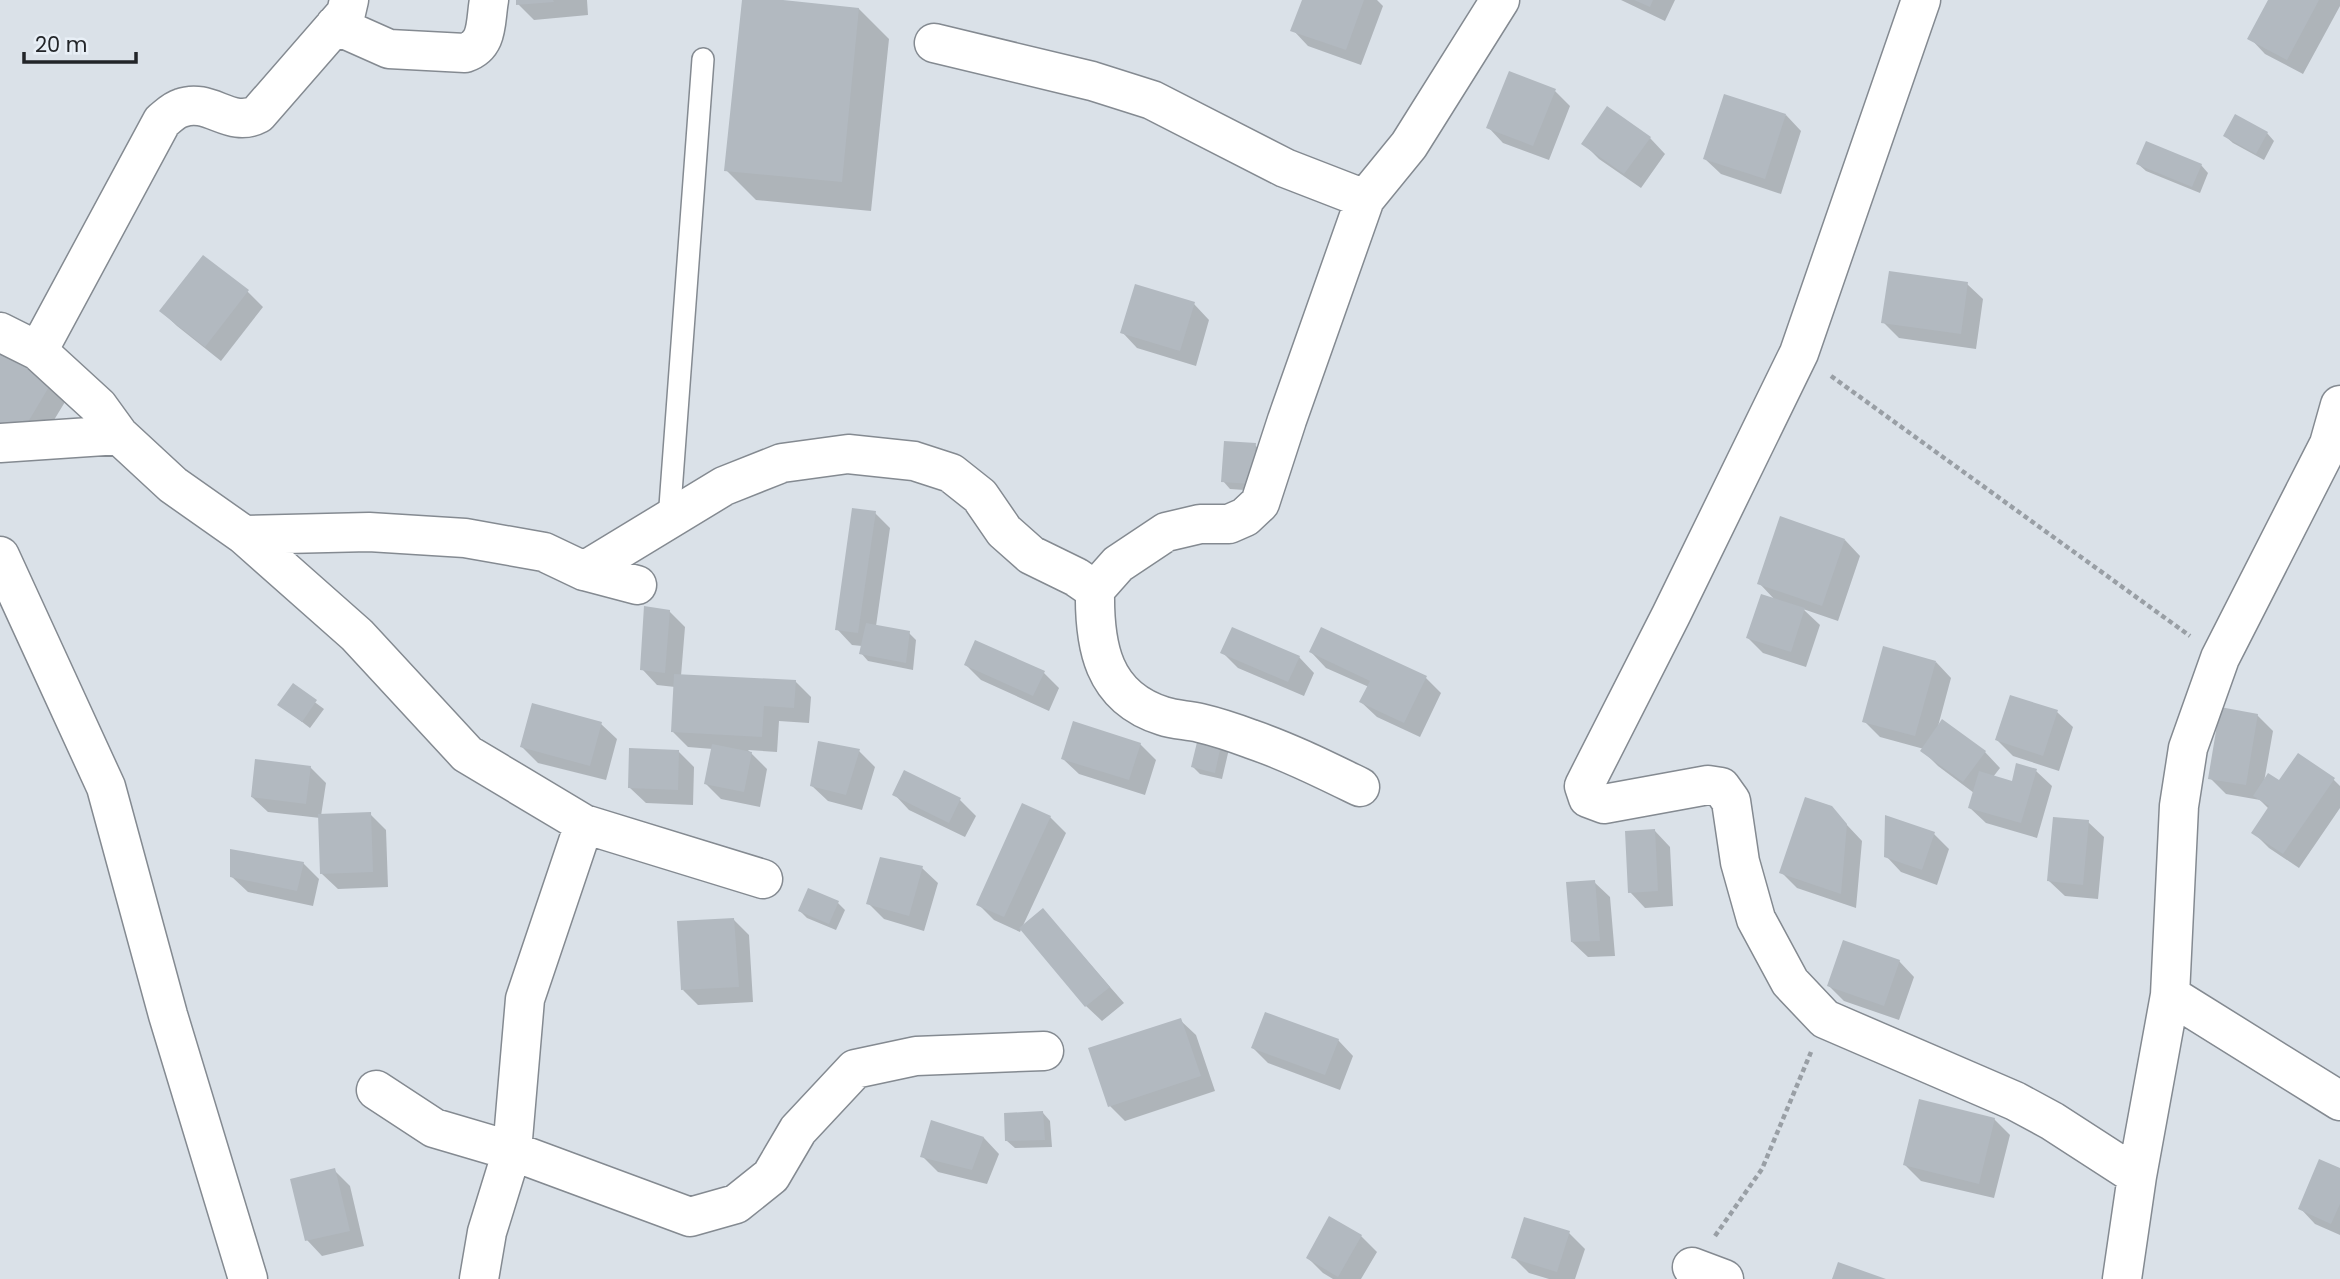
<svg xmlns="http://www.w3.org/2000/svg" width="2340" height="1279" font-family="Poppins,sans-serif">
  <style>
    .shadow { fill: #0003 }
    .building { fill: #b2b9c0 }
    .lines { fill: none; stroke-linecap: round; stroke-linejoin: round }
    .lane-casing { stroke: #848a91; stroke-width: 24 }
    .street-casing { stroke: #848a91; stroke-width: 41 }
    .path { stroke: #999fa5; stroke-width: 4.5; stroke-dasharray: 5 3.5; stroke-linecap: butt }
    .lane { stroke: #fff; stroke-width: 21 }
    .street { stroke: #fff; stroke-width: 38 }
  </style>
  <rect width="100%" height="100%" fill="#dae1e8"/>
  <path class="shadow" d="M518 0H587L588 15 534 20 518 4Z
    M743 0 859 9 889 39 871 211 756 200 726 170Z
    M1304 0H1377L1383 6 1361 65 1308 46 1293 30Z
    M1621 0H1675L1665 21Z
    M2270 0H2340V6L2303 74 2265 54 2250 38Z
    M1555 91 1570 106 1549 160 1503 143 1488 127Z
    M1786 115 1801 131 1781 194 1721 174 1705 159Z
    M2267 133 2274 141 2264 160 2233 143 2225 136Z
    M1650 138 1665 154 1641 188 1599 159 1583 143Z
    M2138 164 2201 165 2208 173 2200 193 2146 171Z
    M1967 284 1983 299 1976 349 1899 338 1883 322Z
    M247 291 263 307 221 361 177 326 161 311Z
    M1194 304 1209 320 1196 366 1137 348 1122 332Z
    M55 377 71 392 34 453 0 434Z
    M1255 445 1262 453 1259 491 1230 489 1223 481Z
    M875 513 890 528 876 626 909 633 916 640 913 670 868 661 861 653 862 646 852 645 837 629Z
    M1845 540 1860 556 1838 621 1803 609 1820 625 1806 667 1763 653 1748 638 1776 601 1759 583Z
    M669 611 685 627 681 676 795 681 811 697 809 723 779 721 777 752 748 750 767 769 760 807 721 799 706 784 713 749 688 747 673 732 675 687 657 685 642 669Z
    M1311 652 1426 678 1441 693 1420 737 1377 717 1361 702 1369 687 1326 668Z
    M1223 653 1299 657 1314 673 1304 696 1238 668Z
    M1936 662 1951 678 1937 730 1943 722 1985 752 2000 768 1993 777 2013 783 2036 771 2052 786 2037 838 1986 823 1970 808 1974 793 1938 766 1922 750 1924 749 1880 737 1864 721Z
    M966 665 1044 673 1059 688 1049 711 981 680Z
    M293 686 324 709 310 728 280 705Z
    M2057 712 2073 727 2059 771 2013 756 1997 740Z
    M2257 715 2273 731 2264 782 2333 779 2340 786V808L2299 868 2269 848 2253 832 2269 809 2260 800 2226 794 2210 778Z
    M601 724 617 739 606 780 538 763 522 747Z
    M1200 736 1229 749 1222 779 1200 774 1193 767Z
    M820 743 859 751 875 767 862 810 828 801 812 786Z
    M1140 744 1156 760 1145 795 1079 774 1063 759Z
    M678 751 694 767 693 805 646 803 630 788Z
    M310 767 326 783 321 816 370 814 386 830 388 887 338 889 322 874 320 818 268 812 252 797Z
    M894 794 960 800 976 816 965 837 909 810Z
    M1831 808 1862 841 1856 908 1797 888 1781 872Z
    M1050 817 1066 833 1020 932 994 920 978 904Z
    M2088 822 2104 837 2098 899 2065 896 2049 881Z
    M1655 831 1670 847 1673 906 1645 908 1630 892Z
    M1934 834 1949 849 1937 885 1901 872 1886 856Z
    M303 863 319 879 313 906 248 892 232 877Z
    M922 868 938 883 924 931 884 919 868 903Z
    M1594 882 1610 897 1615 956 1588 957 1572 942Z
    M838 903 845 910 836 930 807 918 800 911Z
    M1043 910 1124 1003 1102 1021 1086 1006Z
    M734 920 749 935 753 1002 698 1005 683 990Z
    M1899 961 1914 977 1899 1020 1844 1001 1829 986Z
    M1180 1020 1196 1035 1215 1091 1125 1121 1110 1106Z
    M1338 1040 1353 1056 1340 1090 1268 1063 1253 1048Z
    M1043 1113 1050 1121 1052 1147 1015 1148 1007 1141Z
    M1994 1119 2010 1135 1994 1198 1921 1181 1905 1165Z
    M932 1123 984 1138 999 1154 987 1184 938 1172 922 1156Z
    M334 1170 350 1186 364 1246 322 1256 307 1240Z
    M2340 1170V1235L2315 1224 2300 1208Z
    M1569 1233 1585 1249 1575 1279H1549L1529 1273 1513 1257Z
    M1361 1236 1377 1252 1361 1279H1333L1323 1273 1308 1258Z"/>
  <path class="building" d="M516 0H553L554 2 516 5Z
    M742 0H783L859 8 842 182 724 171Z
    M1302 0H1364L1346 50 1290 31Z
    M1634 0H1653L1650 7Z
    M2268 0H2319L2287 60 2247 39Z
    M1509 71 1556 89 1533 146 1486 128Z
    M1724 94 1786 114 1765 179 1703 159Z
    M1607 106 1651 137 1624 174 1581 144Z
    M2235 114 2268 132 2256 154 2223 136Z
    M2146 141 2202 164 2192 187 2136 164Z
    M203 255 249 290 205 347 159 311Z
    M1889 271 1968 282 1961 334 1881 323Z
    M1135 284 1195 302 1180 351 1120 333Z
    M0 342 56 375 18 439 0 429Z
    M1224 441 1256 443 1252 484 1221 482Z
    M852 508 876 511 858 633 835 630Z
    M1780 516 1845 539 1822 606 1757 584Z
    M1761 594 1805 608 1791 652 1746 638Z
    M644 606 670 610 665 673 640 670Z
    M866 623 910 631 906 663 859 654Z
    M1232 627 1300 656 1288 682 1220 653Z
    M1321 627 1427 676 1404 723 1359 702 1370 681 1309 652Z
    M975 640 1045 671 1033 696 964 665Z
    M1883 646 1936 661 1915 736 1862 722Z
    M674 674 796 680 794 708 764 706 762 737 671 732Z
    M293 683 317 700 302 722 277 705Z
    M2010 695 2058 710 2043 756 1995 740Z
    M532 703 602 722 590 766 520 747Z
    M2220 707 2258 714 2246 785 2208 779Z
    M1942 719 1986 751 1963 782 1920 751Z
    M1073 721 1141 743 1129 780 1061 759Z
    M1199 734 1222 740 1215 773 1191 767Z
    M818 741 860 749 846 795 810 786Z
    M712 744 752 752 744 792 704 784Z
    M629 748 679 750 678 790 628 788Z
    M2298 753 2335 778 2283 854 2251 833 2269 806 2253 796 2268 773 2279 780Z
    M255 759 311 766 306 804 251 797Z
    M2016 763 2037 769 2021 823 1968 808 1979 771 2012 781Z
    M904 770 961 798 949 823 892 795Z
    M1805 797 1832 806 1847 824 1841 894 1779 873Z
    M1022 803 1051 816 1004 917 976 905Z
    M371 812 373 872 320 874 318 814Z
    M1885 815 1935 832 1922 870 1884 857Z
    M2053 817 2089 820 2083 885 2047 881Z
    M1655 829 1658 891 1628 893 1625 831Z
    M230 849 304 862 297 891 230 877Z
    M880 857 923 866 909 916 866 904Z
    M1595 880 1600 941 1571 942 1566 882Z
    M808 888 839 901 829 924 798 911Z
    M1043 908 1110 987 1085 1007 1019 928Z
    M734 918 739 987 681 990 677 921Z
    M1843 940 1900 960 1884 1006 1827 986Z
    M1265 1012 1339 1039 1325 1075 1251 1048Z
    M1181 1018 1201 1076 1108 1107 1088 1048Z
    M1919 1099 1995 1118 1979 1184 1903 1165Z
    M1043 1111 1045 1140 1005 1141 1004 1113Z
    M931 1120 984 1137 972 1170 920 1157Z
    M2319 1159 2340 1168V1204L2331 1224 2298 1209Z
    M335 1168 350 1231 305 1241 290 1179Z
    M1329 1216 1362 1235 1338 1277 1306 1258Z
    M1524 1217 1570 1231 1557 1272 1511 1258Z
    M1838 1262 1886 1279H1832Z"/>
  <g class="lines">
    <defs>
      <path id="lane" d="M669 520 703 59"/>
      <path id="street" d="M1921 0 1799 353 1671 615 1584 786 1588 798 1604 804 1708 785 1721 787 1731 801 1740 862 1756 919 1790 982 1825 1019 2015 1101 2052 1121 2137 1176
        M335 25 389 49 465 53C489 45 485 22 489 0
        M934 43 1092 81 1152 100 1285 168 1365 199
        M0 332 38 351 98 406 119 435 173 485 244 535 357 635 467 754 584 824 763 879
        M38 351 162 121C167 117 174 110 181 108 210 97 230 129 258 114L346 13 349 0
        M0 443 119 435
        M244 535 369 532 465 538 544 552 584 571 637 585
        M0 556 106 787 168 1015 248 1279
        M584 571 724 486 782 463 848 454 914 461 951 473 980 496 1004 531 1031 555 1076 577 1095 590
        M1360 787C1325 770 1289 752 1251 739 1235 733 1217 727 1200 723 1188 720 1175 720 1163 716 1102 697 1094 645 1095 590L1118 564 1166 532 1200 524H1229L1245 517 1260 503 1287 420 1365 199 1409 145 1500 0
        M2170 995 2340 1101
        M376 1090 434 1128 512 1151 690 1217 736 1204 771 1176 798 1130 855 1069 916 1056 1044 1051
        M1692 1267 1724 1279
        M479 1279 487 1232 512 1151 525 999 584 824
        M2122 1279 2137 1176 2170 995 2179 806 2188 748 2220 658 2329 444 2340 405"/>
    </defs>
    <use href="#lane" class="lane-casing"/>
    <use href="#street" class="street-casing"/>
    <path class="path" d="M1831 376 2190 636
      M1715 1236 1762 1169 1811 1052"/>
    <use href="#lane" class="lane"/>
    <use href="#street" class="street"/>
  </g>
  <path d="M24 52v10h112v-10" fill="none" stroke="#222528" stroke-width="3.5"/>
  <text x="35" y="52" font-size="21" fill="#222528" stroke="#e8eff6" stroke-width="5" paint-order="stroke">20 m</text>
</svg>
